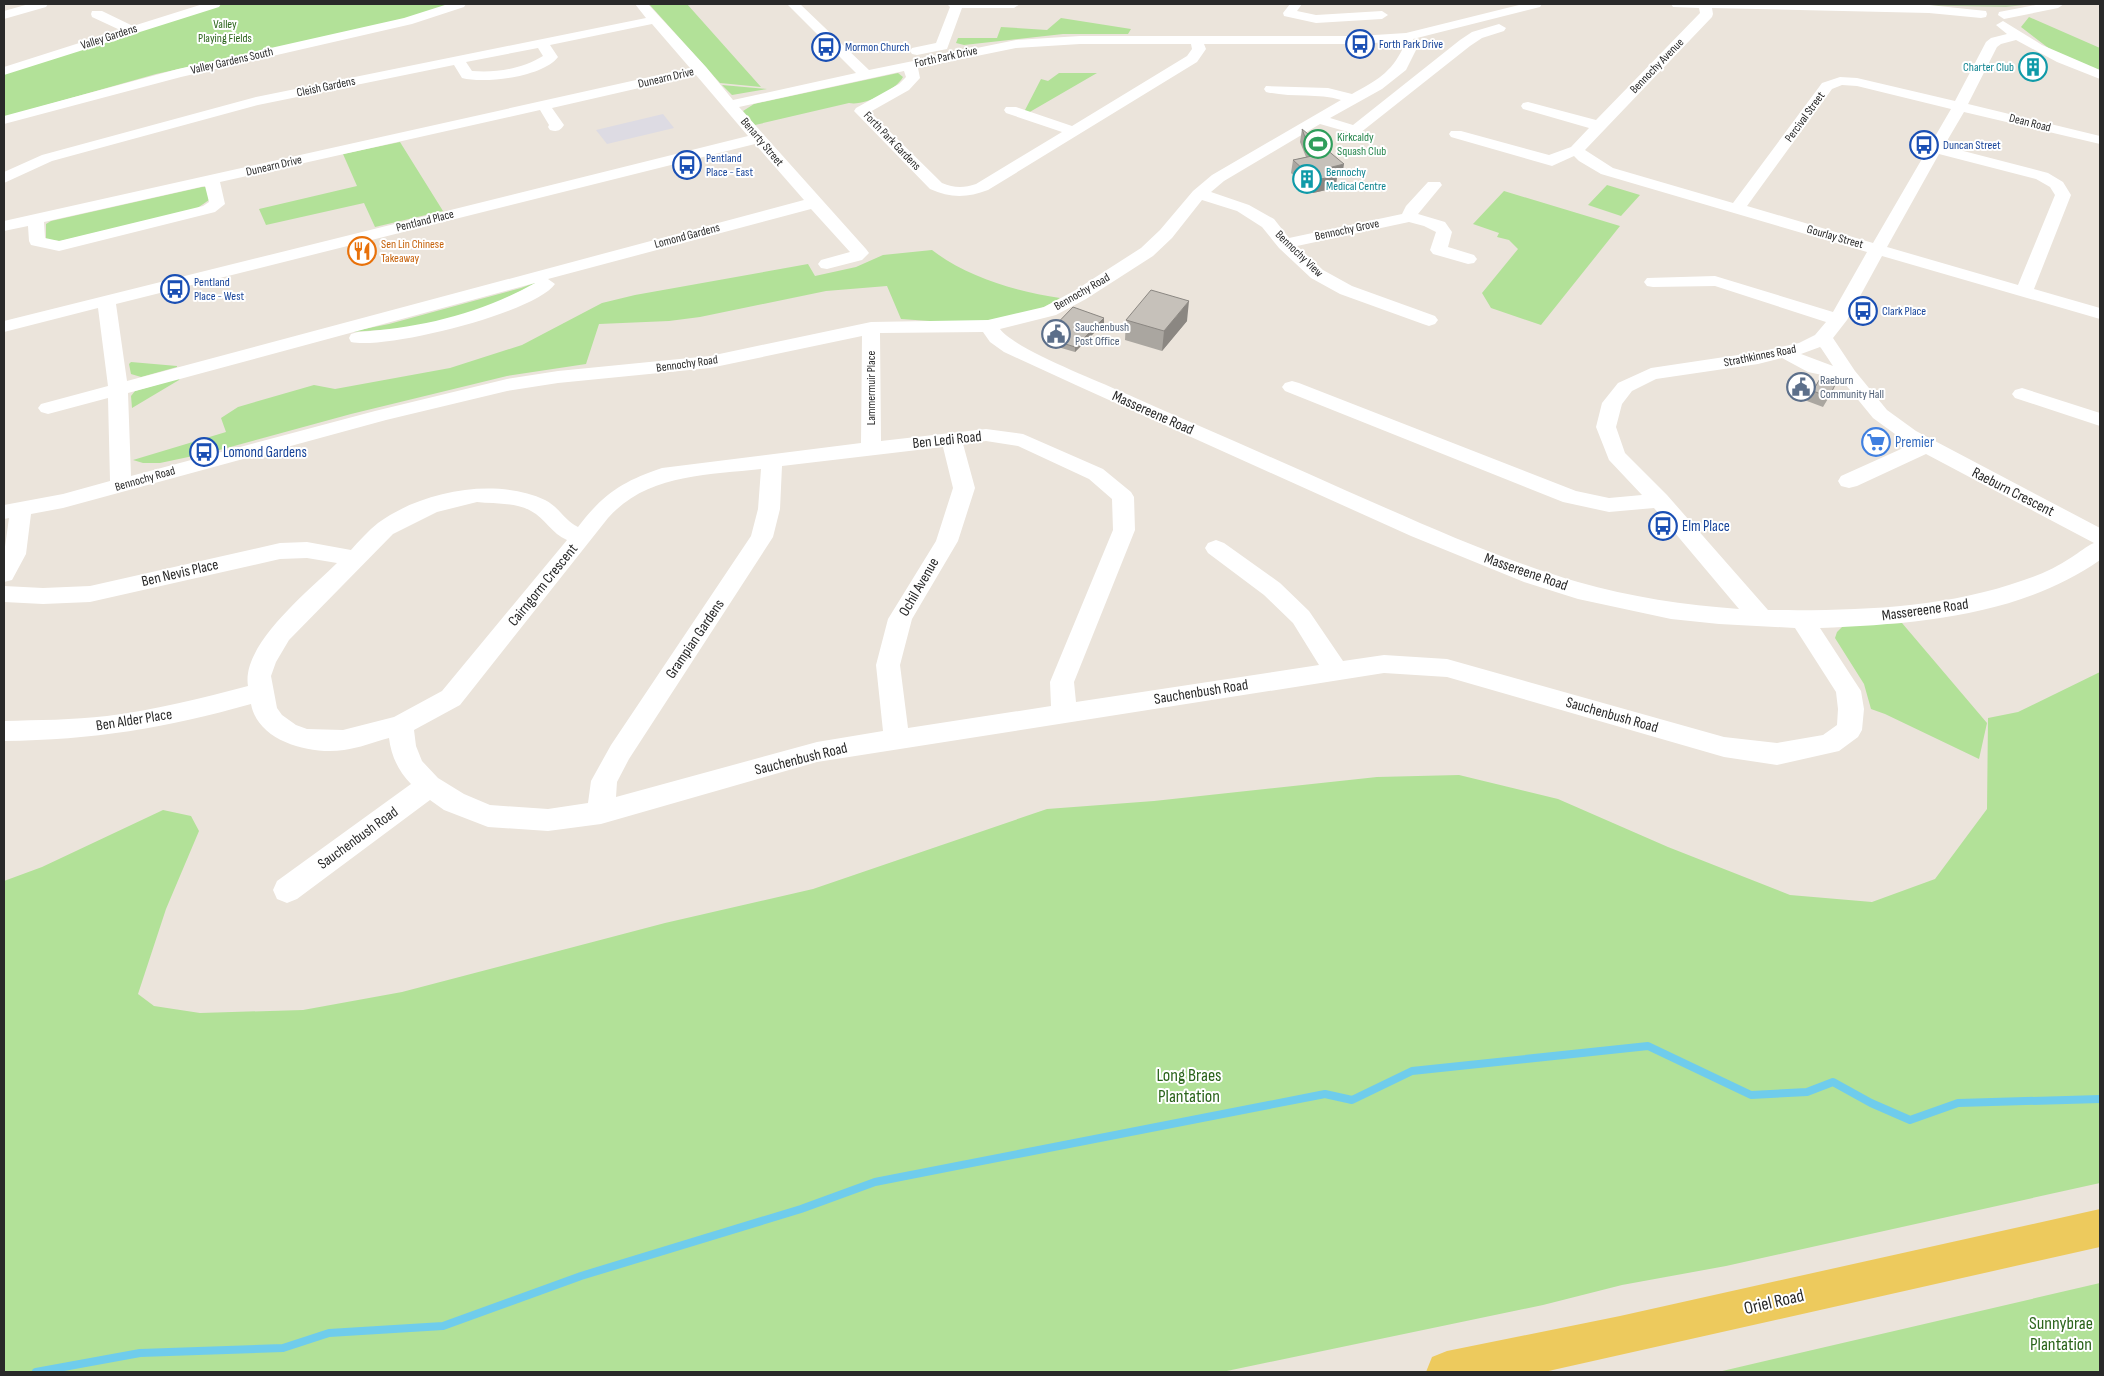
<svg xmlns="http://www.w3.org/2000/svg" width="2104" height="1376" font-family="'Sofia Sans Condensed',sans-serif">
  <style>
    .industrial { fill: #dddbe3 }
    .green { fill: #b2e198 }
    .cemetery { fill: #c3d4b2 }
    .lines { fill: none; stroke-linecap: round; stroke-linejoin: round }
    .stream { stroke: #6fccec; stroke-width: 8 }
    .minor { fill: #fff; fill-rule: evenodd }
    .major { fill: #edca5d; fill-rule: evenodd }
    .wall { fill: #aaa6a0 }
    .shaded-wall { fill: #8b8782 }
    .building { fill: #c6c1ba; stroke: #8b8782 }
    .labels { text-anchor: middle; dominant-baseline: central; stroke-width: 4; stroke-linejoin: round; paint-order: stroke }
    .far-park-label { font-size: 12px; fill: #2b641b; stroke: #fff }
    .far-street-label { font-size: 12px; fill: #292929; stroke: #fff }
    .far-transit-label { font-size: 12px; fill: #164399; stroke: #fff; text-anchor: start }
    .far-culture-label { font-size: 12px; fill: #0d838f; stroke: #fff; text-anchor: end }
    .far-leisure-label { font-size: 12px; fill: #27864d; stroke: #fff; text-anchor: start }
    .far-food-label { font-size: 12px; fill: #c56008; stroke: #fff; text-anchor: start }
    .far-service-label { font-size: 12px; fill: #4e5e75; stroke: #fff; text-anchor: start }
    .street-label { font-size: 15px; fill: #292929; stroke: #fff }
    .shop-label { font-size: 15px; fill: #366cbe; stroke: #fff; text-anchor: start }
    .transit-label { font-size: 15px; fill: #164399; stroke: #fff; text-anchor: start }
    .near-park-label { font-size: 18px; fill: #2b641b; stroke: #fff }
    .near-street-label { font-size: 18px; fill: #292929; stroke: #fff }
  </style>
  <rect width="100%" height="100%" fill="#ebe4db"/>
  <path class="industrial" d="M663 114 674 128 607 144 596 130Z"/>
  <path class="green" d="M222 4H451L404 20 156 74 4 117V73Z
    M649 4H687L761 87 720 83Z
    M2029 17 2100 48V71L2051 50 2021 27Z
    M1061 18 1131 29 1128 34H1063L964 45 956 43 958 38H997L1001 27 1047 30Z
    M898 73 903 77C895 91 865 106 849 103L755 125 743 111 754 104Z
    M1059 73H1097L1028 113 1024 112 1041 79 1048 81Z
    M722 85 767 89 732 95Z
    M400 142 443 211 375 227 364 203 266 225 259 209 357 186 343 154Z
    M1607 185 1640 195 1621 216 1588 205Z
    M202 187H206L209 200 196 209 61 241 46 240V224L51 221Z
    M1504 191 1620 226 1541 325 1491 308 1482 293 1518 249 1509 240 1497 237 1499 233 1473 224Z
    M932 250C967 277 1017 292 1060 298 1015 328 952 323 901 319L887 286 826 291 700 317 669 321 599 324 586 364 507 376 351 414 212 452 160 463H143L133 460 226 432 221 418 238 407 314 385 335 389 450 368 522 345 602 303 635 295 808 264 815 276 856 267 883 255Z
    M550 277 479 311 413 328 349 332 389 324 521 288Z
    M131 362 177 366V367L141 377 131 374 129 364Z
    M180 378 179 380 132 408 131 396 135 391Z
    M1902 623 1987 723 1979 759 1885 714 1871 709 1864 684 1835 638 1837 632 1843 626Z
    M2100 672V1183L1726 1266 1622 1285 1543 1305 1222 1372H4V881L42 867 163 810 191 816 199 831 166 909 138 994 154 1006 200 1013 303 1010 402 992 665 923 813 889 1047 809 1154 801 1377 777 1459 775 1558 799 1668 847 1790 895 1872 902 1935 879 1987 809 1988 718 2018 712Z
    M2100 1283V1372H1718Z"/>
  <path class="cemetery" d="M1851 4H2033L2006 7Z"/>
  <g class="lines">
    <path class="stream" d="M36 1372 140 1353 283 1348 329 1333 443 1326 581 1276 801 1209 875 1182 1325 1094 1352 1100 1412 1071 1648 1046 1751 1095 1807 1092 1833 1082 1871 1103 1910 1120 1958 1103 2100 1099"/>
    <path class="minor" d="M29 4H48L46 7 4 19V11Z
      M203 4H221L219 7 4 75V67L120 30 92 17 91 14 92 11H102L133 26Z
      M448 4H466L464 7 412 24 181 77 4 124V116L178 69 404 18Z
      M635 4H648L706 67 733 100 856 73 787 4H800L869 70 1016 40 1080 36H1359L1406 33 1523 4H1542L1540 7 1413 39 1417 48 1406 70 1382 89 1330 118 1353 125 1460 40 1472 32 1499 24 1506 28 1504 31 1482 38 1470 46 1360 133 1355 134 1320 124 1224 181 1211 192 1249 205 1274 219 1289 238 1402 214 1406 206 1428 182H1440L1442 185 1418 214 1445 222 1452 232 1448 247 1474 255 1477 259 1474 263 1468 264 1433 254 1430 250 1436 232 1424 226 1409 222 1297 246 1323 270 1352 286 1435 316 1438 320 1435 324 1429 326 1423 324 1340 294 1311 278 1279 248 1262 227 1237 211 1202 200 1172 238 1153 256 1086 299 1056 315 1000 329C1015 349 1094 379 1120 391 1196 425 1272 457 1347 491 1423 524 1498 559 1578 582 1630 597 1685 605 1739 609L1654 508 1609 512 1563 502 1285 391 1282 387 1285 383 1292 381 1299 383 1576 491 1609 498 1642 495 1609 460 1596 427 1602 403 1618 383 1651 368 1758 352 1799 343 1815 335 1826 322 1715 286 1653 287 1647 286 1644 282 1647 278 1715 276 1833 312 1867 252 1601 174 1579 161 1574 156 1552 166 1451 137 1449 134 1451 131H1461L1549 155 1571 147 1589 128 1523 109 1521 106 1523 103 1528 102 1596 120 1700 13 1699 8 1673 7 1671 4 1929 5 1986 11 1987 14 1986 17 1981 18 1929 13 1712 8 1713 14 1712 17 1585 150 1613 168 1733 203 1822 83 1840 77 1857 78 1955 101 1986 42 1991 38 2007 34 1996 25 2003 21 2042 45 2100 70V79L2057 62 2016 40 2001 44 1997 47 1968 104 2100 136V144L1964 112 1944 146 2048 173 2063 182 2071 195 2034 289 2100 308V319L1882 256 1847 320 1833 338 1855 371 1887 410 1916 431 2100 528V560C2020 616 1915 624 1820 628L1861 691 1864 709 1862 730 1858 737 1839 751 1777 765 1724 757 1447 677 1384 673 817 762 601 824 548 831 488 827 444 810 430 800 297 899 287 903 277 899 273 890 277 881 411 784C399 772 391 756 389 738 374 742 359 748 344 750 311 755 258 742 251 704 166 728 93 740 4 741V721C38 720 73 720 107 716 155 710 202 698 248 686 241 644 310 590 337 563L307 558 280 559 90 602 43 604 4 602V586L43 588 90 586 280 543 307 542 351 550C359 541 368 531 378 523 422 491 495 477 545 500 558 506 565 521 578 527 603 494 623 481 662 468L861 443 862 336 710 368 558 383 507 391 386 420 63 508 31 514 26 554 12 580 4 582V554L9 518 4 519V505L63 494 110 481 108 398 48 414 41 412 38 408 41 404 108 386 98 308 4 332V321L748 136 696 75 552 108 564 125C560 131 557 132 550 130L548 127 549 125 540 110 220 182 225 204 215 212 59 251 31 245 29 241 28 226 4 231V221L690 68 652 24 550 45 558 57C543 77 485 84 462 78L454 65 258 105 52 161 4 183V172L42 155 256 97 646 18ZM1401 41 1403 48C1391 73 1376 81 1352 94L1328 88 1266 86 1264 89 1266 92C1291 98 1317 93 1341 100L1212 175 1193 191 1160 230 1141 248 1074 291 1044 307 988 320 871 322 710 356 558 371 507 379 375 411 131 476 128 393 535 283C480 314 420 328 358 332L351 334 349 338 351 342C385 350 535 313 555 284L548 279 811 209 850 252 821 260 818 264 821 268 827 269 862 260 869 253 866 249 739 107 904 71 906 77 899 84 856 108 854 111 930 189C950 198 967 198 988 190L1197 62 1206 49 1204 44H1359ZM1080 44H1191L1192 49 1187 56 1072 126 1016 107H1006L1004 110 1006 113 1062 132 976 184C964 188 954 188 942 183L870 112 909 90 920 78 918 68 1016 48ZM538 48 543 56C522 69 496 73 472 71L466 62ZM1842 85 1857 86 1951 109 1873 243 1747 206 1832 89ZM755 144 804 200 127 381 116 304ZM1939 154 2036 179 2050 187 2055 195 2018 285 1887 247ZM205 186 209 202 203 206 59 241 45 238 44 222ZM983 332 990 342 1004 352 1078 386 1411 536 1524 582 1578 599 1671 619 1719 624 1795 628 1836 692 1838 709 1837 725 1823 735 1777 743 1724 737 1447 659 1384 655 1343 661 1309 611 1280 583 1224 543 1216 540 1208 543 1205 548 1208 553 1264 595 1293 623 1319 665 1076 702 1074 682 1135 530 1134 497 1131 492 1103 469 1023 434 986 429 881 441 880 333ZM1820 347 1821 348 1833 366 1801 354ZM1782 358 1808 372 1841 379 1873 418 1910 445 1841 476 1838 481 1841 486 1849 488 1857 486 1926 454 2094 543C2086 546 2079 553 2072 557 2057 567 2040 575 2024 580 1943 609 1853 611 1768 610L1667 495 1625 453 1616 427 1622 404 1632 391 1656 379 1758 364ZM986 441 1018 446 1089 479 1112 499 1113 530 1050 682 1051 706 908 728 900 665 912 619 958 541 975 488 963 444ZM943 447 953 488 936 541 888 619 876 665 883 731 817 742 616 797 617 782 629 759 773 537 780 509 782 466ZM761 469 758 509 751 536 611 745 591 781 588 803 548 809 490 805 464 794 438 778 422 761 416 746 414 730 460 705 608 518C647 474 707 475 761 469ZM477 502C494 504 515 502 531 511 545 518 552 534 567 540L442 691 394 717 343 730 307 729 296 725 282 715 277 708 271 676 276 662 289 640 393 534 437 512Z
      M947 4H1020L1014 8H962L947 49 917 55 912 54 910 51 912 48 936 43 950 7Z
      M1290 4H1302L1297 11 1316 15 1382 11 1388 15 1382 19 1316 23 1284 16 1283 13Z
      M2041 4H2064L2058 8 2004 19 1998 15 1999 12Z
      M2022 388 2100 413V426L2015 398 2012 394 2015 390Z"/>
    <path class="major" d="M2100 1209V1247L1544 1372H1426L1432 1357 1447 1351 1620 1316Z"/>
  </g>
  <path class="wall" d="M1302 129 1342 177 1337 178 1335 188 1313 193 1291 173 1293 160 1306 157 1300 142Z
    M1126 320 1187 321 1162 351 1125 340Z
    M1104 323 1075 352 1044 343V337Z
    M1822 375 1829 397 1823 407 1807 401Z"/>
  <path class="shaded-wall" d="M1344 164 1342 177 1337 178 1335 188 1313 193 1315 180 1328 168Z
    M1189 301 1187 321 1162 351 1164 331Z
    M1104 318V323L1075 352V347Z"/>
  <path class="building" d="M1302 129 1344 164 1328 168 1337 176 1315 180 1293 160 1312 156Z
    M1151 290 1189 301 1164 331 1126 320Z
    M1073 307 1104 318 1075 347 1044 337Z
    M1822 375 1837 381 1829 397 1813 391Z"/>
  <defs>
    <symbol id="bus-ring" viewBox="-11 -11 22 22"><circle r="9.5" fill="#fff" stroke="#1a4fb4" stroke-width="1.5"/><path d="M-5-6H5V4H4V6H2V4H-2V6H-4V4H-5ZM-3.5-4V0h7V-4ZM-3.5 1.2v1.5H-2V1.2ZM2 1.2v1.5H3.5V1.2Z" fill="#1a4fb4"/></symbol>
    <symbol id="building-ring" viewBox="-11 -11 22 22"><circle r="9.5" fill="#fff" stroke="#0f9aa8" stroke-width="1.5"/><path d="M-4-6H4V6H1V3H-1V6H-4ZM-2.5-4.3h1.7v1.8h-1.7ZM.8-4.3h1.7v1.8H.8ZM-2.5-1h1.7V.8h-1.7ZM.8-1h1.7V.8H.8Z" fill="#0f9aa8"/></symbol>
    <symbol id="stadium-ring" viewBox="-11 -11 22 22"><circle r="9.5" fill="#fff" stroke="#2e9e5b" stroke-width="1.5"/><path d="M0-5a6.5 5 0 1 0 0 10a6.5 5 0 1 0 0-10ZM-3.5-1.8h7v3.6h-7Z" fill="#2e9e5b"/></symbol>
    <symbol id="restaurant-ring" viewBox="-11 -11 22 22"><circle r="9.5" fill="#fff" stroke="#e8710a" stroke-width="1.5"/><path d="M-5-6h1v4h1v-4h1v4h1v-4h1v5L-1.5 .5V6h-2V.5L-5-1ZM5-6V6H3V1.5H1.5Q1.5-4 5-6Z" fill="#e8710a"/></symbol>
    <symbol id="civic-ring" viewBox="-11 -11 22 22"><circle r="9.5" fill="#fff" stroke="#5c6f8a" stroke-width="1.5"/><path d="M-.6-6.5H3V-4.5H.6V-3L4-1V1h2V6H-6V1h2V-1L-.6-3ZM-1.2 2.5V6h2.4V2.5Z" fill="#5c6f8a"/></symbol>
    <symbol id="supermarket-ring" viewBox="-11 -11 22 22"><circle r="9.5" fill="#fff" stroke="#3f7fe0" stroke-width="1.5"/><path d="M-6-5.5h2.5l.6 2H6L4.5 2H-2.5L-4.4-4H-6ZM-1.5 3.2a1.3 1.3 0 1 0 .1 0ZM3 3.2a1.3 1.3 0 1 0 .1 0Z" fill="#3f7fe0"/></symbol>
  </defs>
  <g fill-rule="evenodd">
    <use href="#bus-ring" x="1344" y="28" width="32" height="32"/>
    <use href="#bus-ring" x="810" y="31" width="32" height="32"/>
    <use href="#building-ring" x="2017" y="51" width="32" height="32"/>
    <use href="#stadium-ring" x="1302" y="128" width="32" height="32"/>
    <use href="#bus-ring" x="1908" y="129" width="32" height="32"/>
    <use href="#bus-ring" x="671" y="149" width="32" height="32"/>
    <use href="#building-ring" x="1291" y="163" width="32" height="32"/>
    <use href="#restaurant-ring" x="346" y="235" width="32" height="32"/>
    <use href="#bus-ring" x="159" y="273" width="32" height="32"/>
    <use href="#bus-ring" x="1847" y="295" width="32" height="32"/>
    <use href="#civic-ring" x="1040" y="318" width="32" height="32"/>
    <use href="#civic-ring" x="1785" y="371" width="32" height="32"/>
    <use href="#supermarket-ring" x="1860" y="426" width="32" height="32"/>
    <use href="#bus-ring" x="188" y="436" width="32" height="32"/>
    <use href="#bus-ring" x="1647" y="510" width="32" height="32"/>
  </g>
  <g class="labels">
    <g class="far-park-label">
      <text x="225" y="24">Valley<tspan x="225" dy="14">Playing Fields</tspan></text>
    </g>
    <g class="far-street-label">
      <text transform="translate(109 37) rotate(-18)">Valley Gardens</text>
      <text transform="translate(946 57) rotate(-12)">Forth Park Drive</text>
      <text transform="translate(232 61) rotate(-13)">Valley Gardens South</text>
      <text transform="translate(1657 66) rotate(-46)">Bennochy Avenue</text>
      <text transform="translate(666 78) rotate(-13)">Dunearn Drive</text>
      <text transform="translate(326 87) rotate(-12)">Cleish Gardens</text>
      <text transform="translate(1805 117) rotate(-54)">Percival Street</text>
      <text transform="translate(2030 123) rotate(14)">Dean Road</text>
      <text transform="translate(892 141) rotate(46)">Forth Park Gardens</text>
      <text transform="translate(762 142) rotate(50)">Benarty Street</text>
      <text transform="translate(274 166) rotate(-13)">Dunearn Drive</text>
      <text transform="translate(425 221) rotate(-14)">Pentland Place</text>
      <text transform="translate(1347 230) rotate(-12)">Bennochy Grove</text>
      <text transform="translate(687 236) rotate(-15)">Lomond Gardens</text>
      <text transform="translate(1835 237) rotate(16)">Gourlay Street</text>
      <text transform="translate(1299 254) rotate(44)">Bennochy View</text>
      <text transform="translate(1082 292) rotate(-30)">Bennochy Road</text>
      <text transform="translate(1760 356) rotate(-11)">Strathkinnes Road</text>
      <text transform="translate(687 364) rotate(-8)">Bennochy Road</text>
      <text transform="translate(871 388) rotate(-90)">Lammermuir Place</text>
      <text transform="translate(145 479) rotate(-16)">Bennochy Road</text>
    </g>
    <g class="far-transit-label">
      <text x="1379" y="44">Forth Park Drive</text>
      <text x="845" y="47">Mormon Church</text>
      <text x="1943" y="145">Duncan Street</text>
      <text x="706" y="158">Pentland<tspan x="706" dy="14">Place - East</tspan></text>
      <text x="194" y="282">Pentland<tspan x="194" dy="14">Place - West</tspan></text>
      <text x="1882" y="311">Clark Place</text>
    </g>
    <g class="far-culture-label">
      <text x="2014" y="67">Charter Club</text>
      <text x="1326" y="172" text-anchor="start">Bennochy<tspan x="1326" dy="14">Medical Centre</tspan></text>
    </g>
    <g class="far-leisure-label">
      <text x="1337" y="137">Kirkcaldy<tspan x="1337" dy="14">Squash Club</tspan></text>
    </g>
    <g class="far-food-label">
      <text x="381" y="244">Sen Lin Chinese<tspan x="381" dy="14">Takeaway</tspan></text>
    </g>
    <g class="far-service-label">
      <text x="1075" y="327">Sauchenbush<tspan x="1075" dy="14">Post Office</tspan></text>
      <text x="1820" y="380">Raeburn<tspan x="1820" dy="14">Community Hall</tspan></text>
    </g>
    <g class="street-label">
      <text transform="translate(1153 413) rotate(24)">Massereene Road</text>
      <text transform="translate(947 440) rotate(-6)">Ben Ledi Road</text>
      <text transform="translate(2013 492) rotate(27)">Raeburn Crescent</text>
      <text transform="translate(1526 572) rotate(19)">Massereene Road</text>
      <text transform="translate(180 573) rotate(-13)">Ben Nevis Place</text>
      <text transform="translate(543 585) rotate(-51)">Cairngorm Crescent</text>
      <text transform="translate(919 587) rotate(-60)">Ochil Avenue</text>
      <text transform="translate(1925 610) rotate(-8)">Massereene Road</text>
      <text transform="translate(695 639) rotate(-56)">Grampian Gardens</text>
      <text transform="translate(1201 692) rotate(-9)">Sauchenbush Road</text>
      <text transform="translate(1612 715) rotate(16)">Sauchenbush Road</text>
      <text transform="translate(134 720) rotate(-9)">Ben Alder Place</text>
      <text transform="translate(801 759) rotate(-14)">Sauchenbush Road</text>
      <text transform="translate(358 838) rotate(-36)">Sauchenbush Road</text>
    </g>
    <g class="shop-label">
      <text x="1895" y="442">Premier</text>
    </g>
    <g class="transit-label">
      <text x="223" y="452">Lomond Gardens</text>
      <text x="1682" y="526">Elm Place</text>
    </g>
    <g class="near-park-label">
      <text x="1189" y="1075">Long Braes<tspan x="1189" dy="21">Plantation</tspan></text>
      <text x="2061" y="1323">Sunnybrae<tspan x="2061" dy="21">Plantation</tspan></text>
    </g>
    <g class="near-street-label">
      <text transform="translate(1774 1302) rotate(-13)">Oriel Road</text>
    </g>
  </g>
  <rect width="2104" height="1376" fill="none" stroke="#292929" stroke-width="10"/>
</svg>
